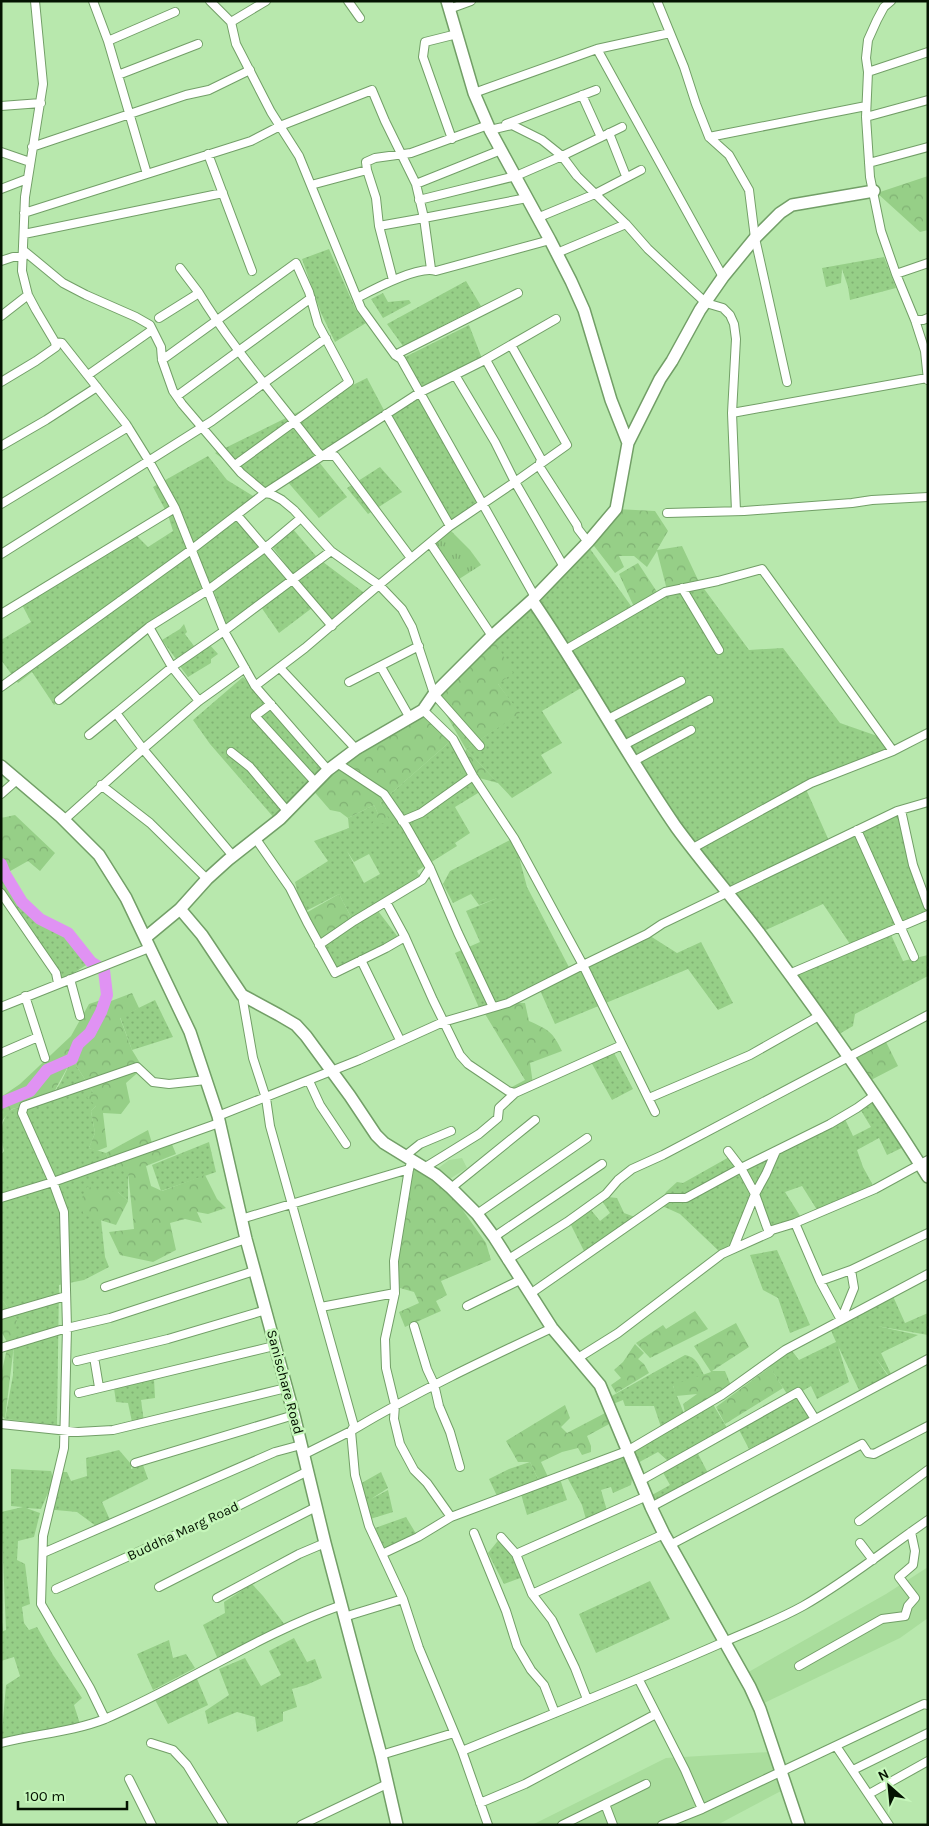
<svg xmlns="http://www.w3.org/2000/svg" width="929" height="1826" font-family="Karla,sans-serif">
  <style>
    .built { fill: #a9dd9c }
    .grass { fill: url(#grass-dots); fill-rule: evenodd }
    .forest { fill: url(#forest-crowns) }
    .park { fill: url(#park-tufts) }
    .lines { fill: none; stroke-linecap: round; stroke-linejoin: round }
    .river { stroke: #e092f3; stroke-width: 12 }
    .street-casing { stroke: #729f67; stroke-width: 10 }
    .secondary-casing { stroke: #729f67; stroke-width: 14 }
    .street { stroke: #fff; stroke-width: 8 }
    .secondary { stroke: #fff; stroke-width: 11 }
    .labels { text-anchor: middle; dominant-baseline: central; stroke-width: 5; stroke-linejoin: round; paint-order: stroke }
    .street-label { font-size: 14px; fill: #041301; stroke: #c5f6ba }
  </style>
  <defs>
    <pattern id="grass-dots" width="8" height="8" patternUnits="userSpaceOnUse" patternTransform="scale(1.25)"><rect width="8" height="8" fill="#96cf87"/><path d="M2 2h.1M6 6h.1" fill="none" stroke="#80b173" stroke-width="1.8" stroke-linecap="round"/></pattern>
    <pattern id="forest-crowns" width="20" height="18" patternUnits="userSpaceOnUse" patternTransform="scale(1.25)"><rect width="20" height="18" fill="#96cf87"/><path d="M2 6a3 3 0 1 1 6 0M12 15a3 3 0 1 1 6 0" fill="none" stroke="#80b173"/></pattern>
    <pattern id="park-tufts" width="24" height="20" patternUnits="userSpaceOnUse" patternTransform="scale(1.25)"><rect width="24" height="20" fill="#96cf87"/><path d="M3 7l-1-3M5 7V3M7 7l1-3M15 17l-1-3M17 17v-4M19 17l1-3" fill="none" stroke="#80b173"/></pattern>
  </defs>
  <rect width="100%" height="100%" fill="#b8e8ad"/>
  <path class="built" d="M462 1158 467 1168 448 1180 436 1170 449 1160Z
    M928 1567V1618L900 1638 762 1704 745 1674 886 1594Z
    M770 1752 781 1791 717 1825H532L666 1758Z"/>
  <path class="grass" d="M329 249 356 310 366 323 335 342 321 313 302 259Z
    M884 257 896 288 850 300 848 287 842 269 841 283 826 287 822 268Z
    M466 281 481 306 403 346 387 324Z
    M383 293 388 302 409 300 411 303 383 318 371 299Z
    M469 325 483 361 419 393 483 503 448 528 386 414 319 462 347 497 319 518 286 480 265 493 241 472 215 453 367 378 386 414 419 393 401 359Z
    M208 456 227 480 258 499 234 516 288 578 226 624 213 589 200 593 54 705 32 672 18 683 1 660V640L31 622 20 601 134 533 148 547 173 531 168 515 153 487Z
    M380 467 402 492 368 514 347 488Z
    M292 528 316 556 293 574 270 544Z
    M588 546 634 610 659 597 702 586 749 650 783 648 840 723 883 738 893 751 805 787 830 843 897 811 927 911 888 928 903 961 928 955V976L855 1014 853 1026 834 1037 793 977 849 950 850 944 823 904 759 933 635 761 556 637 581 688 542 711 562 743 541 755 552 773 512 798 466 749 519 713 498 684 492 636Z
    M323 562 367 595 332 626 298 579Z
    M291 583 312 608 279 633 261 607Z
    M184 624 187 632 185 634 194 646 176 659 162 640 180 629Z
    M209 644 218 654 211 659V663L188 677 179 665Z
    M243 677 328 770 275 819 210 744 193 720Z
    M453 739 483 790 455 807 470 833 455 843 457 846 417 871 421 879 352 919 339 894 304 912 299 899 295 882 328 861 314 841 349 828 348 818 374 805 378 814 390 823 380 803ZM347 851 354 862 369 854 380 874 364 883Z
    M514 838 527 887 571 971 647 934 677 953 701 942 733 1003 718 1010 688 969 555 1024 539 988 563 974 480 1010 455 953 480 942 466 911 500 897 479 905 471 894 453 903 443 884 450 871Z
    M1 864 5 874 22 902 78 945 91 962 58 983 1 893Z
    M378 911 398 937 385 947 334 970 320 945Z
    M155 1000 173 1037 132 1050 120 1017Z
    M613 1051 633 1089 612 1100 591 1062Z
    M72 1059 93 1092 96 1106 91 1111 95 1133 89 1148 106 1153 110 1166 128 1172V1201L118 1192 83 1212 101 1220 105 1257 109 1267 84 1280 59 1285 57 1425 5 1419 13 1375 14 1333 17 1320 1 1298V1155L4 1151C0 1137 0 1116 13 1109 23 1105 35 1106 44 1101 58 1094 65 1072 72 1059Z
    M878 1100 908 1145 887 1155 879 1138 857 1150 863 1167 875 1189 819 1213 802 1186 785 1192 802 1219 769 1231 755 1197 732 1246 722 1254 680 1214 660 1205 666 1192 677 1182 683 1183 731 1156 740 1170 844 1117 853 1136 871 1127 860 1109Z
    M209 1142 216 1172 161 1191 152 1165Z
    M608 1197 617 1198 624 1213 635 1217 585 1253 570 1223 591 1210 600 1221 610 1213 602 1201Z
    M777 1250 810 1325 790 1333 778 1298 763 1290 750 1255Z
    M892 1294 905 1323 928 1313V1335L877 1326 918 1335 881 1353 891 1374 889 1376 875 1357 888 1376 859 1390 838 1346 849 1382 817 1399 811 1386 799 1393 812 1417 749 1449 737 1426 789 1397 767 1363 790 1348 799 1360 836 1342 829 1326Z
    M685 1355C696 1357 699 1365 704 1375L673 1386 685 1416 711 1401 729 1431 696 1450 709 1475 656 1503 652 1495 670 1485 661 1469 668 1461 658 1452 634 1465 631 1485 613 1493 611 1487 601 1490 608 1514 587 1523 582 1505 567 1477 662 1430 654 1406H625L623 1400 613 1404 610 1397Z
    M154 1379 155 1398 141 1400 144 1422H132L128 1403 116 1402 114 1388Z
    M119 1450 131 1464V1469L143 1465 148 1479 102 1502 110 1520 96 1526 77 1512 45 1509 51 1486 41 1509 26 1508 40 1513 34 1537 18 1541 17 1560 25 1564 30 1604 22 1607 24 1623 29 1630 37 1627 53 1655 82 1698 74 1705 81 1727 1 1743 6 1685 20 1676 14 1657 1 1661V1612L3 1631 6 1630 1 1512 23 1507 11 1506V1469L51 1471 53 1479 55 1472H67L71 1481 87 1476 86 1458Z
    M530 1462 539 1481 497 1496 489 1479 509 1469Z
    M381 1472 388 1488 371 1499 388 1490 393 1512 367 1520 358 1485Z
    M560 1479 567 1500 527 1515 521 1494Z
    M406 1517 418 1537 382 1554 375 1528Z
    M501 1537 515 1554 523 1577 504 1584 488 1553Z
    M650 1581 670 1619 596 1653 579 1614Z
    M252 1584 263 1596 285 1625 217 1657 203 1625 225 1613 224 1602Z
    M294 1638 307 1662 315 1659 322 1678 306 1685 292 1689 297 1707 283 1712V1721L257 1732 255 1717 237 1712 208 1724 205 1711 229 1695 219 1669 245 1658 261 1686 281 1675 269 1651Z
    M169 1640 173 1658 186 1654 195 1668 153 1690 137 1654Z
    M195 1674 208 1705 168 1724 153 1696Z"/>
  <path class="forest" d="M928 176V230L920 232 877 193Z
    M616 509 655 511 668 531 657 550 682 546 699 582 667 590 657 551 647 567 634 556H619L624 567 615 573 591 542Z
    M638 563 659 595 635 609 619 574Z
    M492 636 513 673 498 684 520 713 466 749 498 783 460 773 466 749 434 694Z
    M423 710 453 739 380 803 391 823 372 824 378 814 374 805 348 818 340 812 330 810 311 788 324 775Z
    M15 815 55 853 40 871 28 861 5 874 1 864V818Z
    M339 894 352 919 320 942 306 913Z
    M132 993 139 1008 120 1018 132 1050 143 1068 126 1083 130 1102 121 1114 103 1113 107 1147 97 1151 89 1148 95 1133 91 1111 96 1106 87 1097 93 1092 72 1059 54 1092 44 1101 12 1109 1 1122V1097L20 1084 71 1036 89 1004 110 997 111 1001Z
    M508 1003H525L529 1021C549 1030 552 1031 562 1051L530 1063 533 1084 515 1093 510 1088 525 1080 485 1014Z
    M886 1042 898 1066 871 1080 855 1059Z
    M148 1130 152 1143 171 1142 176 1154 146 1166 151 1186 162 1191 205 1175 217 1199 226 1208 208 1214 197 1212 202 1223 185 1219 170 1223 176 1250 153 1262 120 1255 109 1232 134 1229 128 1173 110 1166 106 1153Z
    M413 1166 419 1168 457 1202 486 1243 491 1260 441 1281 447 1295 436 1301 441 1311 405 1327 399 1312 419 1303 414 1292 400 1288 397 1270 410 1169Z
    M87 1187 118 1192 128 1201 116 1225 84 1215 80 1202Z
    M1 1298 17 1320 5 1419 1 1415V1375L8 1344 1 1331Z
    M695 1311 708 1329 650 1358 636 1343 663 1325 666 1329Z
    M736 1323 749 1347 712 1371H725L732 1388 686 1416 683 1404 697 1394 676 1396 673 1385 711 1372 694 1346Z
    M635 1344 644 1353 638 1359 644 1364 649 1373 616 1393 611 1385 621 1378 614 1370 623 1362Z
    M770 1367 783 1388 725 1424 716 1407Z
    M565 1405 570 1418 561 1427 567 1433 607 1412 611 1423 587 1436 591 1446V1452L582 1455 578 1448 562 1452 541 1462 548 1477 539 1481 530 1462H518L506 1441Z"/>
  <path class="park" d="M448 528 470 550 481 565 456 581 430 543Z"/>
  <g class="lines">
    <path class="river" d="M1 864 5 874 22 902 40 919 68 933 91 962 104 970 107 995 101 1012 90 1033 78 1044 72 1059 47 1070 30 1091 1 1103"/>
    <defs>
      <path id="street" d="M93 1 108 41 147 174
        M210 1 231 22 236 44 271 112 299 156 361 308 395 355 401 359 535 597
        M348 1 360 18
        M657 1 684 67 696 104 709 137 729 155 749 190 755 238 787 382
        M891 1 884 7 877 20 868 40 866 58 868 72 866 117 870 177 881 231 896 274 915 320 925 351 928 380
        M449 9 471 1
        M231 22 266 1
        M108 41 175 12
        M597 49 723 277
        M868 72 928 52
        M118 75 198 44
        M474 93 597 49 670 33
        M582 95 601 137
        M1 106 41 103
        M866 117 928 100
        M506 124 596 90
        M490 130 512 125 542 140 562 156 577 176 626 224 648 249 706 303 723 308 730 315 734 324 736 339 732 413 736 511
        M609 133 626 176
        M709 137 866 106
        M452 139 423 57 425 42 457 34
        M32 147 186 95 209 90 250 70
        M1 152 30 162
        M208 154 252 271
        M869 163 928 147
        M367 170 366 162 375 158 411 153 488 125
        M416 184 501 150
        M311 185 367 170 376 198 379 226 393 280
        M1 189 27 179
        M419 200 516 176 562 156 622 127
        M24 213 251 141 280 126 372 90 385 121 416 184 424 218 527 198
        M537 218 595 194 641 170
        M379 226 424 218 431 269
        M24 234 223 193
        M23 250 63 283 86 295 136 317 150 325 161 347 162 360 173 391 182 404 241 473 265 493 271 494 282 500 294 510 331 551 379 585 402 609 412 627 434 694 480 746
        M557 253 626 224
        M1 261 13 257H23
        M896 274 928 263
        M199 293C233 349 277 398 317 451L322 456H335L411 558
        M357 298C374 289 419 265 436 271L550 240
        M1 316 28 295
        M159 318 199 293 180 268
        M915 320H923L928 318
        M55 342 62 343 126 424 149 461 175 508 224 631 255 686 328 770
        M511 345 567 445 515 482 564 567
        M395 355 518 293
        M162 360 296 263 309 292 318 324 349 382 235 465
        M486 360 541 459 539 466 577 525 578 529 588 542
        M88 375 152 330
        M1 382 36 361 56 347 55 342 36 310 28 295 22 271 25 197 43 84 35 1
        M177 396 311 298
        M732 413 927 378
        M386 414 450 526 515 482 495 442 455 375
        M1 446 46 420 97 387
        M1 504 128 427
        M667 513 744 511 852 503 872 500 928 497
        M237 515 332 626
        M430 543 492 636
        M1 554 212 421 326 338
        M682 588 719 650
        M1 614 175 508
        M149 627 172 667 224 631 331 551
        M565 650 665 592 718 581 762 569 893 751
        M381 667 410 718
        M280 668 356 749
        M349 682 419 646
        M255 686 305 648 379 585 450 526
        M1 687 191 550 265 493 419 393 483 361 556 319
        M59 700 149 627 208 590 270 544 301 518
        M199 701 172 667 116 713 143 749 199 701 245 668
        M271 704 255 716 316 783
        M423 710 453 739 473 776 514 838 583 965 655 1112
        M608 719 681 681
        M89 735 116 713
        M624 745 709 700
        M231 752 250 767 288 812
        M634 761 691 730
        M337 763 384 794 406 826 430 868 458 933 493 1007
        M101 785 150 823 207 879
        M1 794 18 779
        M901 810 913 865 928 906
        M64 820 143 749 233 856
        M402 821 421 813 473 776
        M857 830 914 957
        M256 839 290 888 307 922 335 973 386 948 405 937
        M693 848 811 783 893 751 928 733
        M1 893 56 973 58 983
        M386 902 405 937 433 1000 460 1055 468 1064 508 1091 515 1093 622 1045
        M319 945 354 921 422 880 430 868
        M361 960 400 1040
        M789 974 928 915
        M70 979 80 1016
        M242 995 253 1058 266 1098 270 1126 354 1426 351 1431
        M25 996 45 1058
        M1 1007 149 948
        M1 1053 38 1037
        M309 1081 320 1105 346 1144
        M649 1098 750 1055 819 1016
        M218 1116 359 1060 443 1022 508 1003 583 965 647 934 662 924 897 811 928 802
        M728 1151 741 1168 755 1194
        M405 1156 420 1144 451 1131
        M412 1160 409 1169 394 1261 395 1293 385 1339 386 1368 395 1405 394 1419 400 1444 414 1470 427 1483 451 1517
        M424 1168 479 1134 498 1118 499 1108 515 1093
        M451 1188 535 1120
        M755 1194 766 1174 776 1151
        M1 1198 53 1182 219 1123
        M477 1214 587 1138
        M241 1219 409 1169
        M795 1223 820 1281 841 1320 854 1288 851 1270 820 1281
        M494 1237 602 1164
        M733 1249 755 1194 769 1233
        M507 1260 567 1222 606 1194 618 1180 632 1169 663 1155 928 1015
        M851 1270 928 1233
        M105 1287 246 1239
        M530 1294 668 1198H686L741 1168 830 1124 857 1108 875 1095
        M467 1306 520 1280
        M321 1307 395 1293
        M1 1315 66 1296
        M414 1326 427 1369 434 1384 439 1406 450 1432 460 1467
        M1 1348 67 1328 110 1318 254 1271
        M94 1357 99 1387
        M578 1358 618 1333 722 1254 769 1233 772 1230 795 1223 875 1189 928 1160
        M77 1361 168 1339 266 1310
        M79 1393 274 1346
        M1 1424 78 1432 113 1430 286 1388
        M351 1431C416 1392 484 1360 552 1328
        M303 1455 351 1431 355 1475 369 1526 403 1599 419 1648 462 1751 488 1825
        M135 1463 294 1415
        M640 1481 798 1392 815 1419
        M651 1507 928 1359
        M859 1521 928 1470
        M474 1533 506 1611 517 1646 531 1670 544 1685 555 1713
        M501 1537 516 1554 532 1594 552 1620 575 1668 587 1699
        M860 1543 873 1560
        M670 1545 862 1444 868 1453 874 1454 928 1426
        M43 1553 275 1452 301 1445
        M382 1554 418 1537 451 1517 627 1451 722 1395 785 1350 928 1274
        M516 1554 647 1496
        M159 1587 316 1507
        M56 1589 218 1516 308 1471
        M532 1594 664 1534
        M217 1598 299 1554 325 1543
        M344 1617 403 1599
        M799 1666 882 1619 905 1616 908 1606 915 1598 899 1577 913 1565 915 1551 911 1532
        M639 1680 685 1770 702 1809
        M105 1719 90 1688 41 1604 43 1536 64 1448 67 1328 64 1212 53 1182 22 1113 24 1106 137 1067 153 1082 169 1084 206 1080
        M1 1743C35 1734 72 1732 105 1719 185 1685 259 1634 342 1605
        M151 1743 173 1750 187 1765 224 1825
        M836 1746 889 1825
        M462 1751C547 1716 633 1682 717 1645 746 1632 776 1621 803 1606 847 1581 886 1549 928 1520
        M381 1755 454 1733
        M853 1770 928 1733
        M129 1779 152 1825
        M869 1794 928 1761
        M480 1803 525 1784 656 1714
        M605 1804 613 1825
        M301 1825 387 1784
        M562 1825 646 1784
        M662 1825 702 1809 924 1704 928 1705"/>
      <path id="secondary" d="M447 1 474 93 490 130 550 240 571 281 584 310 611 400 628 443
        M532 600C583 674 625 753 676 827 703 864 733 898 760 934 819 1013 876 1094 928 1177
        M1 766 61 817 99 855 126 898 190 1032 218 1116 246 1239 294 1415 325 1543 381 1755 397 1825
        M180 909 202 935 242 995 279 1015 296 1025 306 1036 350 1096 376 1135 384 1143 436 1175 451 1188 477 1214 494 1237 552 1328 600 1385 651 1507 664 1534 750 1687 760 1709 799 1825
        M145 938 180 909 207 879 228 860 280 819 328 770 356 749 423 710 434 694 492 636 532 600 588 542 616 509 628 443 660 379 672 361 700 310 723 277 755 238 780 213 792 205 874 191"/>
    </defs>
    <use href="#street" class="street-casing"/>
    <use href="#secondary" class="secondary-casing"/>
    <use href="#street" class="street"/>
    <use href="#secondary" class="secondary"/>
  </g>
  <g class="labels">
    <g class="street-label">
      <text transform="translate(285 1382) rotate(75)">Sanischare Road</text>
      <text transform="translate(183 1531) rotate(-25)">Buddha Marg Road</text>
    </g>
  </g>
  <rect width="929" height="1826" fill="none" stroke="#041301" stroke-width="5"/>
  <g transform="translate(889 1786) rotate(333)" stroke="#c5f6ba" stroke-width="4" paint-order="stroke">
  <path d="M0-4L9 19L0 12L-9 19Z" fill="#041301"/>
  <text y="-8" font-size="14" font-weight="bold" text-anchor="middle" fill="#041301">N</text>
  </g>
  <path d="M18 1801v8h109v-8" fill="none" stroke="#041301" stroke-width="2.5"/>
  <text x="25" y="1801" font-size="15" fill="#041301" stroke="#c5f6ba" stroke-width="4" paint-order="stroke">100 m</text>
</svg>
